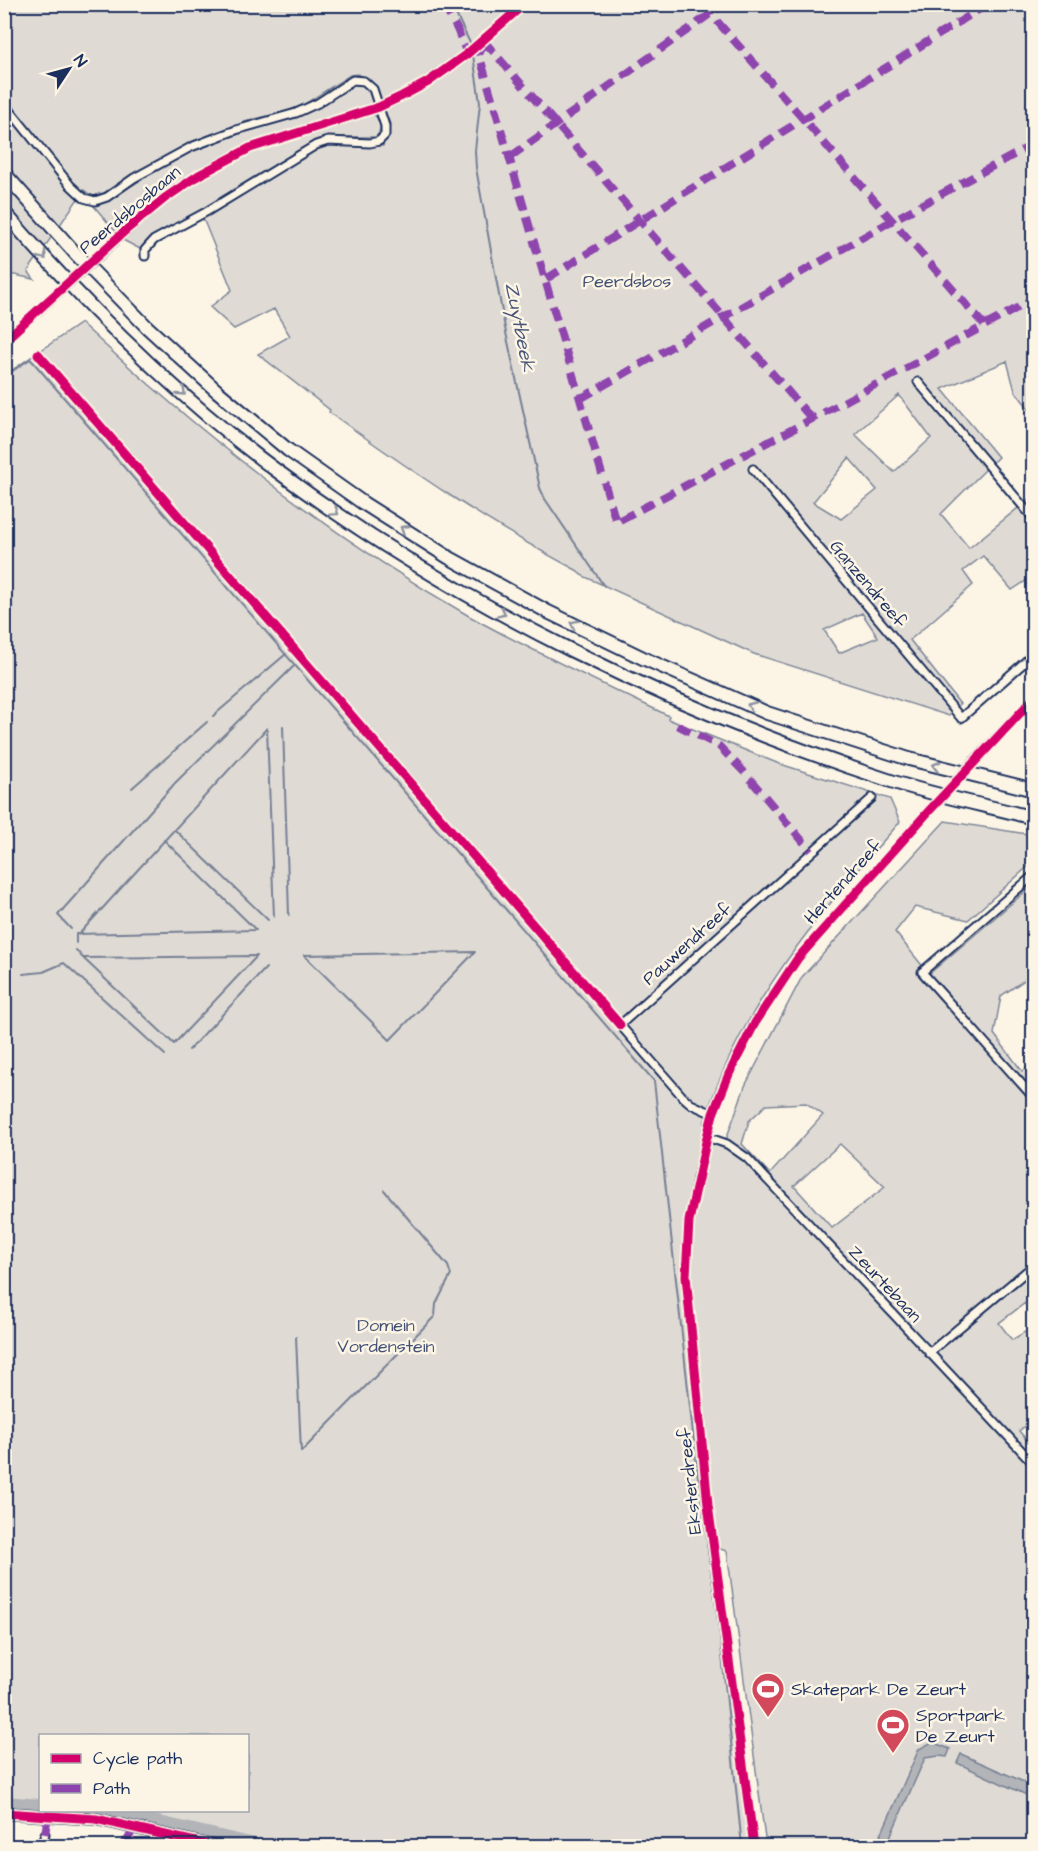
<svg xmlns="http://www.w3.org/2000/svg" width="1038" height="1851" font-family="'Architects Daughter',sans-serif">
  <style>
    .green { fill: #dfdbd4; stroke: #7d8599; stroke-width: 1.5; fill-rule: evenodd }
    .water { fill: #b2b4b8; stroke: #767f94; stroke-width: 1.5 }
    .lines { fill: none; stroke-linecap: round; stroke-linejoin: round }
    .stream { stroke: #767f94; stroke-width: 2 }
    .river { stroke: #b2b4b8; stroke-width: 14 }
    .minor-casing { stroke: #1b2f5e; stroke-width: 11 }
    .secondary-casing { stroke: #1b2f5e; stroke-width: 14 }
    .motorway-casing { stroke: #1b2f5e; stroke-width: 16 }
    .minor { stroke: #fcf5e5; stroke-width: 7 }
    .secondary { stroke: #fcf5e5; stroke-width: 9 }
    .motorway { stroke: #fcf5e5; stroke-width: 12 }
    .minor-bridge-casing { stroke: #1b2f5e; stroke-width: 11; stroke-linecap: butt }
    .minor-bridge { stroke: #fcf5e5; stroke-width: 7 }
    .quiet { stroke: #8e44ad; stroke-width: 8; stroke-dasharray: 15 8; stroke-linecap: butt }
    .cycleway-casing { stroke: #fcf5e5; stroke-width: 13 }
    .cycleway { stroke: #d6006c; stroke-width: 9 }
    .oneway { stroke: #8c92a2 }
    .labels { text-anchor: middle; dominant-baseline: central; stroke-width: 5; stroke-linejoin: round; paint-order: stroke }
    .street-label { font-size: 18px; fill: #1b2f5e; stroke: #fcf5e5 }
    .park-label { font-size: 18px; fill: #425176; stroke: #fcf5e5 }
    .poi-label { font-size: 18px; fill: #1b2f5e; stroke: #fcf5e5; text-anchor: start }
    .water-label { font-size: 20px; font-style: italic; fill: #485779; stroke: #fcf5e5 }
  </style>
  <rect width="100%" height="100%" fill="#fcf5e5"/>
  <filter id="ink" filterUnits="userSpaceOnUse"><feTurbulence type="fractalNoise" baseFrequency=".0167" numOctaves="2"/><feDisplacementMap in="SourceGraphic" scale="12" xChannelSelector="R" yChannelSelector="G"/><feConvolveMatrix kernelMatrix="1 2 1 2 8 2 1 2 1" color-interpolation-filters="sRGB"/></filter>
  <g filter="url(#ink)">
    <path class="green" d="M4 5H1033V414L1015 391 1007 361 942 389 998 457 941 514 969 548 1029 499 1033 503V576L1012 590 983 556 963 571 973 585 910 640 960 704 949 716 754 654 581 575 578 571C490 525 410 470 329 412L330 410 258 354 290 336 274 309 234 329 210 307 232 290 200 211 153 238 142 250 121 239C157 207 196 178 240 158 282 139 327 127 371 113 381 118 383 129 376 137H329L314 142 302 150 330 143 383 146 390 124 376 87 358 74 350 75 305 104 288 111 247 121 184 146 102 194 100 193 93 197 84 190 28 271 34 279 5 273ZM899 395 931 438 894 472 855 434ZM849 458 877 490 841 519 813 502ZM862 613 878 637 839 653 824 630Z
      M349 83H365L374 98 370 107C345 115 319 121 294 129 226 152 169 182 116 232L93 205 110 199 168 163 221 137 291 117Z
      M81 323C200 434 328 535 469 616 534 652 602 684 669 716L668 719 777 763 890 799 900 822C821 911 739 1007 704 1123L723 1148 745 1086 802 977 945 821 1033 835V862L968 920 915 907 895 932 929 974 1033 885V974L1001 996 994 1034 1022 1071 1034 1063 1033 1316 1025 1303 999 1323 1012 1340 1033 1327V1420L1019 1431 1034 1448 1033 1846H766L727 1551 707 1545 749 1846H255L121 1816 59 1811 248 1810V1736H40V1809L5 1806V375ZM806 1103 823 1115 770 1174 742 1144 749 1121 766 1105ZM840 1144 885 1187 832 1228 794 1186Z"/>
    <path class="water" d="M932 1742 950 1749 947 1757 939 1756 925 1758 886 1846H876L919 1749Z
      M961 1754 1033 1786V1798L957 1763Z"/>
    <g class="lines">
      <path class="stream" d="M451 4 471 45
        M473 55 480 103 475 151 476 168 505 328 540 488 545 499 604 586
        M4 377 30 359 34 363 654 1081 697 1470 719 1627 742 1846
        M213 716 286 654
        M283 726 289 915
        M267 728 274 917
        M132 788 207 722
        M175 830 268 920
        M71 929 58 915 176 782 295 665
        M81 932 267 728
        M76 943V934L256 930 164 840
        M76 950 83 958 174 1044 257 956 83 958
        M475 952 390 1040 304 955Z
        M23 974 43 972 64 963 165 1055
        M189 1050 266 968
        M296 1337 301 1452 435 1316 436 1304 451 1275 448 1266 384 1190"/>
      <path class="river" d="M4 1803 40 1806
        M98 1810 120 1814 259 1846"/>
      <defs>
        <path id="minor" d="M4 103 70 185 84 198 95 201 107 197 134 178 191 147 236 130 296 113 318 103 353 80 364 81 373 89 385 126V135L379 141 370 143 328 141 316 145 206 212 154 240 145 250V256
          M99 256C144 213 193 171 252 148 293 131 337 123 379 107 396 101 412 91 428 82
          M4 341 38 311
          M918 382 1034 519
          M753 469 961 718 1034 654
          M975 760 1034 698
          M1034 875 922 972 1034 1098
          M713 1114 691 1104 682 1096 620 1025 872 798
          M707 1137 727 1144 747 1158 1034 1464
          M929 1353 1034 1265
          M41 1846 45 1834
          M124 1846 126 1843
          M754 1846 708 1505 686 1276 689 1221 697 1178 713 1114 729 1074 755 1023 798 958 928 812"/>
        <path id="secondary" d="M4 1813 96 1819 213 1846"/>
        <path id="motorway" d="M4 173 76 254 147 327 217 391 288 450 363 503 448 557 548 612 645 659 767 713 909 759 1034 790
          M4 212C85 305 174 394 273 468 459 607 678 712 897 783 942 797 988 806 1034 818"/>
      </defs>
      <use href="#minor" class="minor-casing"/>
      <use href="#secondary" class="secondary-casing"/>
      <use href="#motorway" class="motorway-casing"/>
      <use href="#minor" class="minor"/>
      <use href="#secondary" class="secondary"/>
      <use href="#motorway" class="motorway"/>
      <defs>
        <path id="minor-bridge" d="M38 311 99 256
          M928 812 975 760"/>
      </defs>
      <use href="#minor-bridge" class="minor-bridge-casing"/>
      <use href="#minor-bridge" class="minor-bridge"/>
      <path class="quiet" d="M443 4 457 29 467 54
        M702 4 984 325
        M484 41 479 54 616 522 812 419 1034 299
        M484 41 812 419
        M510 157 724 4
        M546 279 988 4
        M580 399 893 220 1034 144
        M677 725 719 746 744 772 811 851
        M45 1834 48 1816
        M126 1843 134 1828"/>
      <defs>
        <path id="cycleway" d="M4 341 127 229 165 198 199 175 250 148 379 107 402 96 428 82 467 54 524 4
          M38 354 620 1025
          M4 1813 96 1819 213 1846
          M754 1846 708 1505 686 1276 689 1221 707 1137 713 1114 729 1074 755 1023 798 958 928 812 1034 698"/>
      </defs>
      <use href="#cycleway" class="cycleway-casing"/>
      <use href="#cycleway" class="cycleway"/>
    </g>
    <defs><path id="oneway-chevron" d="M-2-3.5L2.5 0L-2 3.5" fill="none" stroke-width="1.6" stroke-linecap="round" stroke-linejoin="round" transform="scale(1.5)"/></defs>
    <g class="oneway">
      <use href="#oneway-chevron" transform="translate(43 256) rotate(49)"/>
      <use href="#oneway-chevron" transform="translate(182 392) rotate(42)"/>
      <use href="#oneway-chevron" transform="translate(335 512) rotate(35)"/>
      <use href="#oneway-chevron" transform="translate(404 529) rotate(-148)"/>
      <use href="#oneway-chevron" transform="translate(502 613) rotate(28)"/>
      <use href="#oneway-chevron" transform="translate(574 624) rotate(-154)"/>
      <use href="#oneway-chevron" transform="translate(751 706) rotate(-156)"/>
      <use href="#oneway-chevron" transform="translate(936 766) rotate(-166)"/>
    </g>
  </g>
  <defs>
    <symbol id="stadium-pin" viewBox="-11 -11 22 30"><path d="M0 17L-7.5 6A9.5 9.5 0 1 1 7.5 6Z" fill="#d1495b" stroke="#fcf5e5"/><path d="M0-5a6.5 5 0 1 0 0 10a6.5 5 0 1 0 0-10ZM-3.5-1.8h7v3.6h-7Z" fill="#fff"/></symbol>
  </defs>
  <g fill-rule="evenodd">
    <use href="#stadium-pin" x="749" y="1670" width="38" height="52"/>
    <use href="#stadium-pin" x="874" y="1706" width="38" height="52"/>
  </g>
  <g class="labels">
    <g class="street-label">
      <text transform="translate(130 210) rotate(-40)">Peerdsbosbaan</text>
      <text transform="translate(868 584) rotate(50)">Ganzendreef</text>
      <text transform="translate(843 882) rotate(-48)">Hertendreef</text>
      <text transform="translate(687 944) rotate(-42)">Pauwendreef</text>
      <text transform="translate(885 1284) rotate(47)">Zeurtebaan</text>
      <text transform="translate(690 1481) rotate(-96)">Eksterdreef</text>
    </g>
    <g class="park-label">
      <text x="627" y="281">Peerdsbos</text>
      <text x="386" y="1325">Domein<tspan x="386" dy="21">Vordenstein</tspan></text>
    </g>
    <g class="poi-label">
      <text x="791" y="1689">Skatepark De Zeurt</text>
      <text x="916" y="1715">Sportpark<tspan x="916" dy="21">De Zeurt</tspan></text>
    </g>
    <g class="water-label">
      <text transform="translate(520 327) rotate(79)">Zuytbeek</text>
    </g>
  </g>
  <rect width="1038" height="1851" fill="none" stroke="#fcf5e5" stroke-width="24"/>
  <rect x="12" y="12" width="1014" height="1827" fill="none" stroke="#1b2f5e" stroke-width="2" filter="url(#ink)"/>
  <rect x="39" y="1734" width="210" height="78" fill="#fcf5e5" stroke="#a2a6af" stroke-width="1.5"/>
  <rect x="51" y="1754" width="30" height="9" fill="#d6006c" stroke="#a2a6af" stroke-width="1.5"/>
  <text x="93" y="1764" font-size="18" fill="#1b2f5e">Cycle path</text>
  <rect x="51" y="1784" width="30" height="9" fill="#8e44ad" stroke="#a2a6af" stroke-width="1.5"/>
  <text x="93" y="1794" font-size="18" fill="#1b2f5e">Path</text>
  <g transform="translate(69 69) rotate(54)" stroke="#fcf5e5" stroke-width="4.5" paint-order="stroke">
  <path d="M0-4.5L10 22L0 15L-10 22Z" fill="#1b2f5e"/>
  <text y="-9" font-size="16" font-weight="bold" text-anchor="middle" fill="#1b2f5e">N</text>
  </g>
</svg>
